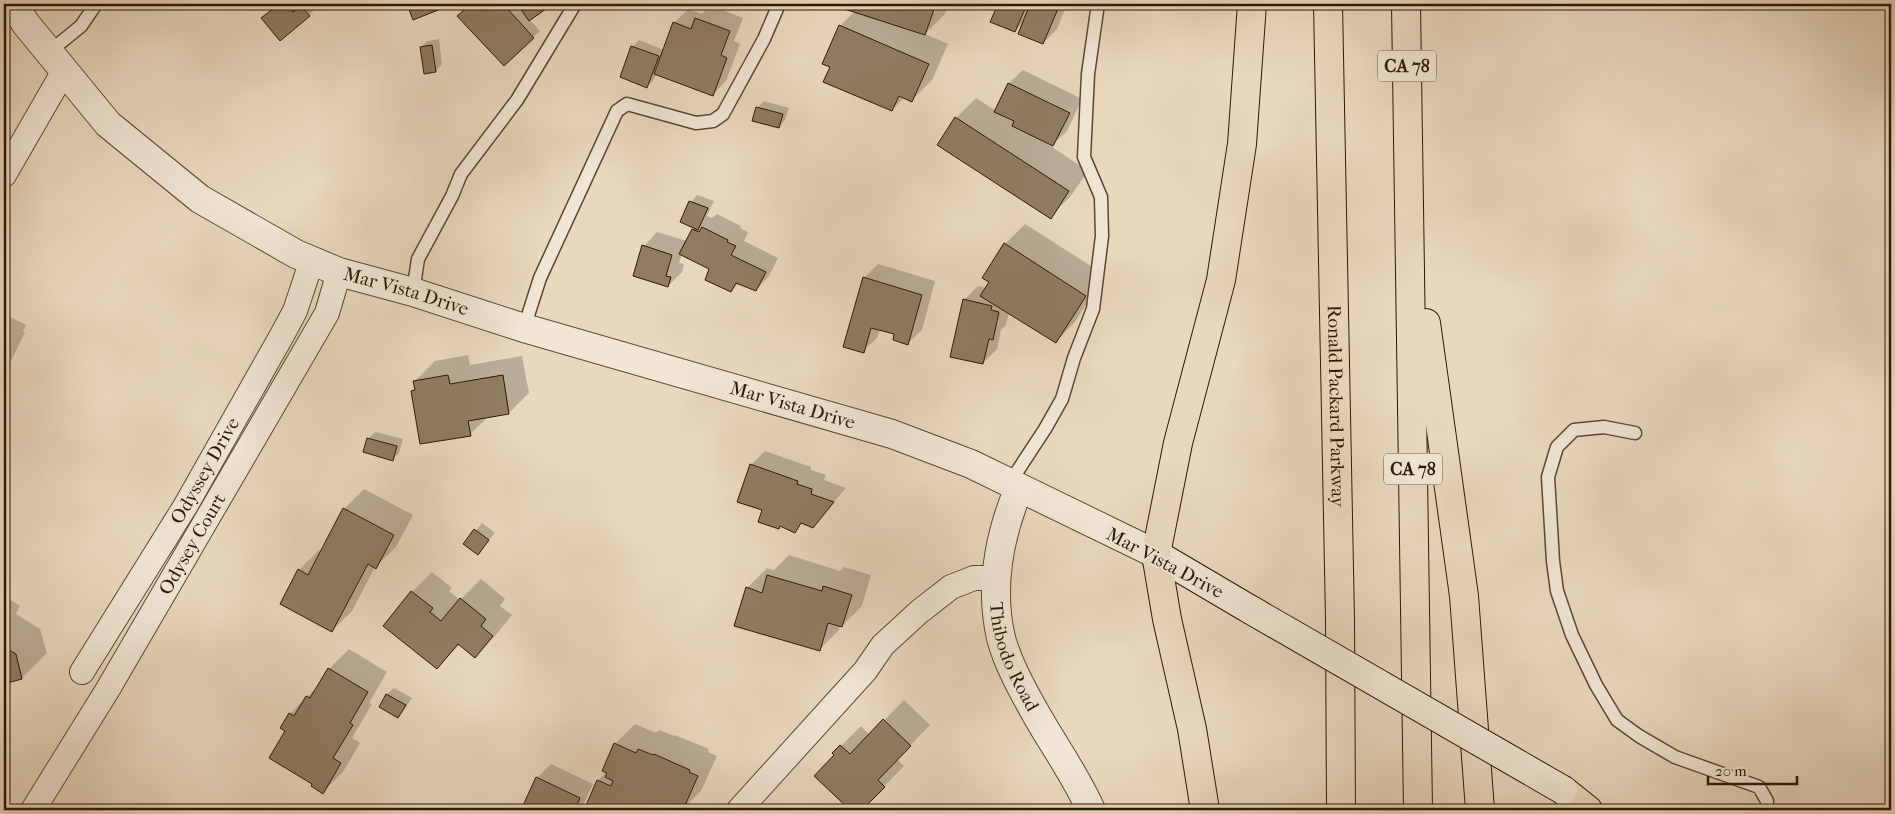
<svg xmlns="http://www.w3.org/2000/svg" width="1895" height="814" font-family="'IM FELL French Canon',serif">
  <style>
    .shadow { fill: #0003 }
    .building { fill: #8f7c63; stroke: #2d1800 }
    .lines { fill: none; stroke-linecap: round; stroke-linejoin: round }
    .service-casing { stroke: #5c4830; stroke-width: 15 }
    .minor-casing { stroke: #5c4830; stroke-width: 26 }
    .tertiary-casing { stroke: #5c4830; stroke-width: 30 }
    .secondary-casing { stroke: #2d1800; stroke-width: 30 }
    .motorway-casing { stroke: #2d1800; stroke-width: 30 }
    .service { stroke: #f1e6d5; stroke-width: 12 }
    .minor { stroke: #f1e6d5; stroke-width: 24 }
    .tertiary { stroke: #f1e6d5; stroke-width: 28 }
    .secondary { stroke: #f1e6d5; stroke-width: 28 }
    .motorway { stroke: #e9d8bf; stroke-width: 28 }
    .secondary-bridge-casing { stroke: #2d1800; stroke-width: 30; stroke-linecap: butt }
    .secondary-bridge { stroke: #f1e6d5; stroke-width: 28 }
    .labels { text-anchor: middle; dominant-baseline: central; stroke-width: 4.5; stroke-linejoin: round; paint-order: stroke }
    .shield { fill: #f1e6d5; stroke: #685640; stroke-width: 1 }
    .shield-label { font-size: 18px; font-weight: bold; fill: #2d1800 }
    .street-label { font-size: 19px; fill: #2d1800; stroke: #f1e6d5 }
  </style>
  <rect width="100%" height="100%" fill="#e9d8bf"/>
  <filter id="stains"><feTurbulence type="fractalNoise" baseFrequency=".004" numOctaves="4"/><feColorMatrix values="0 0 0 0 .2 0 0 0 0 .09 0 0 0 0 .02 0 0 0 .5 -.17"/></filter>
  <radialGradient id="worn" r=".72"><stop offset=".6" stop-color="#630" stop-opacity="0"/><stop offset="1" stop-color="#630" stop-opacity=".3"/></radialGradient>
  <path class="shadow" d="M277 4H320L309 15 263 18Z
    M408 4H446L442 7 414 18Z
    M472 4H515L520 9 521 8 519 4H551L529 19 540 31 504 64 459 16Z
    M833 4H935L932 12H935L937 4H948L945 14 925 34 948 44 932 80 912 100 905 97 892 110 831 66 840 26 855 11Z
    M999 4H1067L1057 29 1043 43 1025 21 1015 31 992 21Z
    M710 5 743 18 734 41 740 44 726 81 712 95 656 74 654 80 647 86 632 47 639 40 664 50 674 23 688 9 702 14Z
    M439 39 442 64 436 71 421 47 428 41Z
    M1023 70 1082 99 1067 131 1053 144 1044 140 1043 141 1088 171 1070 197 1050 217 939 145 956 118 976 98 996 111 1009 83Z
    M764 101 789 108 785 120 779 127 757 108Z
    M697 195 714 201 707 216 712 218 717 214 741 226 740 228 748 232 744 241 778 258 769 276 756 290 739 283 731 291 711 269 682 254 679 263 684 264 682 272 668 286 644 246 657 232 687 241 695 227 691 202Z
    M1025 224 1105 275 1075 322 1055 342 1009 312 1006 325 1001 330 997 349 983 363 964 300 978 286 987 288 1005 244Z
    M878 264 935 281 922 330 908 343 896 333 880 329 877 338 863 351 864 278Z
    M4 314 26 325 23 332H25L4 376Z
    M468 355 470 365 522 356 529 393 509 413 488 417 470 434 412 391 416 387 415 381 435 361Z
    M375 432 403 439 399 453 392 459 365 451 369 438Z
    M765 451 811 467V470L826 475 824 480 846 488 812 527 803 522 795 531 781 526 779 528 763 509 751 465Z
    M364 489 413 515 396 547 375 567 352 611 332 631 299 570 319 550 322 552 344 509Z
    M482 523 495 533 478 553 465 544Z
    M789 555 840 571 844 567 871 575 862 606 842 626 840 625 839 630 819 650 747 588 767 568 774 570Z
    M432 572 452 588 449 591 460 600 481 579 505 599 500 606 512 615 495 636 475 656 460 644 437 668 412 592Z
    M4 596 20 606 16 614 40 629 47 653 22 678 4 683Z
    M349 649 387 672 369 703 372 704 352 738 360 743 343 772 323 792 287 731 290 714 322 682 329 669Z
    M394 688 412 698 404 710 398 717 381 707 387 694Z
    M904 700 930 725 897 759 904 766 861 810H852L816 776 836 755 834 753 861 726 870 735Z
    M635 724 656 733 659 730 674 736 675 735 709 749 708 752 717 756 701 791 682 810H585L598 780 607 772 615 744Z
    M551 764 593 784 581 810 522 809 537 778Z"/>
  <path class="building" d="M279 4H295L290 8 293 12 301 6 310 16 280 41 261 18Z
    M407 4H441L443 8 413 20Z
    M471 4H503L534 38 504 66 457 16Z
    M517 4H553L529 21Z
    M829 4H936L925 35Z
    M998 4H1027L1015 32 990 22Z
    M1030 4H1060L1043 44 1018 34Z
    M695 18 730 31 721 55 727 58 713 96 654 74 673 22 691 29Z
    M839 25 929 64 912 102 899 96 892 111 823 82 830 67 822 64Z
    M432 45 436 72 424 74 420 47Z
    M631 46 659 56 647 88 620 77Z
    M1008 83 1070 113 1053 146 1012 126 1014 121 994 112Z
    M756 107 783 114 779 128 752 121Z
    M955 117 1069 191 1051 219 937 145Z
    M689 201 708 208 698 230 680 222Z
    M702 227 728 240 727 242 736 246 731 255 766 272 756 291 736 283 731 292 705 280 709 269 679 254 692 229 699 232Z
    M1004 243 1086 296 1056 343 980 296 989 282 982 278Z
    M642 245 672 255 666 276 671 277 668 287 633 276Z
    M863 277 922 295 908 345 893 340 894 334 871 328 864 353 843 347Z
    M963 299 992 306 991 310 999 312 993 340 989 339 983 364 950 357Z
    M448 375 450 384 503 375 509 414 468 421 471 436 420 444 411 391 415 390 413 381Z
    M367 438 397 446 393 461 363 452Z
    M750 464 798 481 797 484 812 489 811 494 834 502 813 528 801 523 795 533 780 526 779 529 758 522 762 510 737 502Z
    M343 508 394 535 376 569 368 564 332 632 280 604 298 569 308 575Z
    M474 529 489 540 478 555 463 544Z
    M767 575 822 591 823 586 852 595 842 627 828 623 820 651 734 626 746 587 762 593Z
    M411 591 433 608 430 612 441 621 460 598 486 619 481 626 493 636 475 658 458 644 437 669 383 626Z
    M4 647 16 654 22 679 4 684Z
    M328 668 368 692 350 723 353 725 333 758 341 763 323 794 311 786 312 784 269 758 285 731 280 728 289 713 294 716 306 696 310 698Z
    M386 694 406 705 398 718 379 707Z
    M883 719 911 746 878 780 885 787 862 810H850L814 776 834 755 832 753 840 745 850 754Z
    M614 743 636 753 638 749 653 755 654 754 690 770 689 772 698 776 683 810H676L668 807 667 810H584L597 780 611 786 613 781 605 777 607 773 602 771Z
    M536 777 580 798 575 810H521Z"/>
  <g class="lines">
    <defs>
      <path id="service" d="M49 52 81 26 96 4
        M413 292 418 259 452 196 461 174 517 100 575 4
        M524 328 540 278 617 111 627 104 696 123 713 121 723 114 764 39 779 4
        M1635 433 1604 427 1574 430 1557 447 1548 477 1553 561 1557 591 1572 635 1596 685 1617 720 1639 736 1675 757 1759 787 1767 801V810
        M1009 484 1045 429 1062 399 1074 358 1093 309 1102 236 1101 197 1084 157 1088 74 1098 4"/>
      <g id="minor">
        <path d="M4 175 64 71"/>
        <path id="s1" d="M82 672 186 505 281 337 295 311 312 260"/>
        <path id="s2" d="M33 810 108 689 327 313 339 272"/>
        <path d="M739 810 865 671 883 645 919 612 951 587 974 578H997"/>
      </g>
      <g id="tertiary">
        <path id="s3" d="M13 4 26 24 108 124 200 199 296 254 339 272 413 292 524 328 892 434 971 464 1156 554"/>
        <path id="s4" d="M1019 488C999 536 989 586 1001 638 1008 664 1023 691 1036 714 1054 746 1076 776 1091 810"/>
      </g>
      <path id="secondary" d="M1156 554 1251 610"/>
      <g id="motorway">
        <path id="s5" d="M1328 4 1340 620 1341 810"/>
        <path d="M1406 4 1418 810"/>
        <path d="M1426 323 1464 596 1480 810"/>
        <path d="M1563 790 1588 810"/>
        <path d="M1205 810 1192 729 1167 619 1156 554 1178 443 1221 280 1242 144 1252 4"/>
      </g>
    </defs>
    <use href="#service" class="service-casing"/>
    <use href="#minor" class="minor-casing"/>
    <use href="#tertiary" class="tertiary-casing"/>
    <use href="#secondary" class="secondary-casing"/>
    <use href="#motorway" class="motorway-casing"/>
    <use href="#service" class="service"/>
    <use href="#minor" class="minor"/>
    <use href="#tertiary" class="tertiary"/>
    <use href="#secondary" class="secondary"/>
    <use href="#motorway" class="motorway"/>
    <defs>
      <path id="secondary-bridge" d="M1251 610 1563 790"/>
    </defs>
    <use href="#secondary-bridge" class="secondary-bridge-casing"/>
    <use href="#secondary-bridge" class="secondary-bridge"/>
  </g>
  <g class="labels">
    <g class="shield">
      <rect x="1378" y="50.5" width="58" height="31" rx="4"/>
      <rect x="1384" y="453.5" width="58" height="31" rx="4"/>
    </g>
    <g class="shield-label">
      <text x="1407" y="66">CA 78</text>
      <text x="1413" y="469">CA 78</text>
    </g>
    <g class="street-label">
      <text stroke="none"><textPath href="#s3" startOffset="499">Mar Vista Drive</textPath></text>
      <text stroke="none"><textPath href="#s3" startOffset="902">Mar Vista Drive</textPath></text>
      <text stroke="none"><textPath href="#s5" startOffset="402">Ronald Packard Parkway</textPath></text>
      <text stroke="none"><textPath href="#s1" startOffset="236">Odyssey Drive</textPath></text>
      <text stroke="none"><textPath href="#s2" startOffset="310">Odysey Court</textPath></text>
      <text transform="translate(1165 563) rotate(28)">Mar Vista Drive</text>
      <text stroke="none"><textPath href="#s4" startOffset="175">Thibodo Road</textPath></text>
    </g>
  </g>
  <rect width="1895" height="814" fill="none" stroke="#e9d8bf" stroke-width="20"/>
  <rect x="5" y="5" width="1885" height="804" fill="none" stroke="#2d1800" stroke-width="2.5"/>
  <rect x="10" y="10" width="1875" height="794" fill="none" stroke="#2d1800"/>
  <path d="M1708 776v8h89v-8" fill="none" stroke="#2d1800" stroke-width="2.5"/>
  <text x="1715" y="776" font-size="15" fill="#2d1800" stroke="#f1e6d5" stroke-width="4" paint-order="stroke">20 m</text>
  <rect width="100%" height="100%" filter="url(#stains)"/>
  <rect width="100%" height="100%" fill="url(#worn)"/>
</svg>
